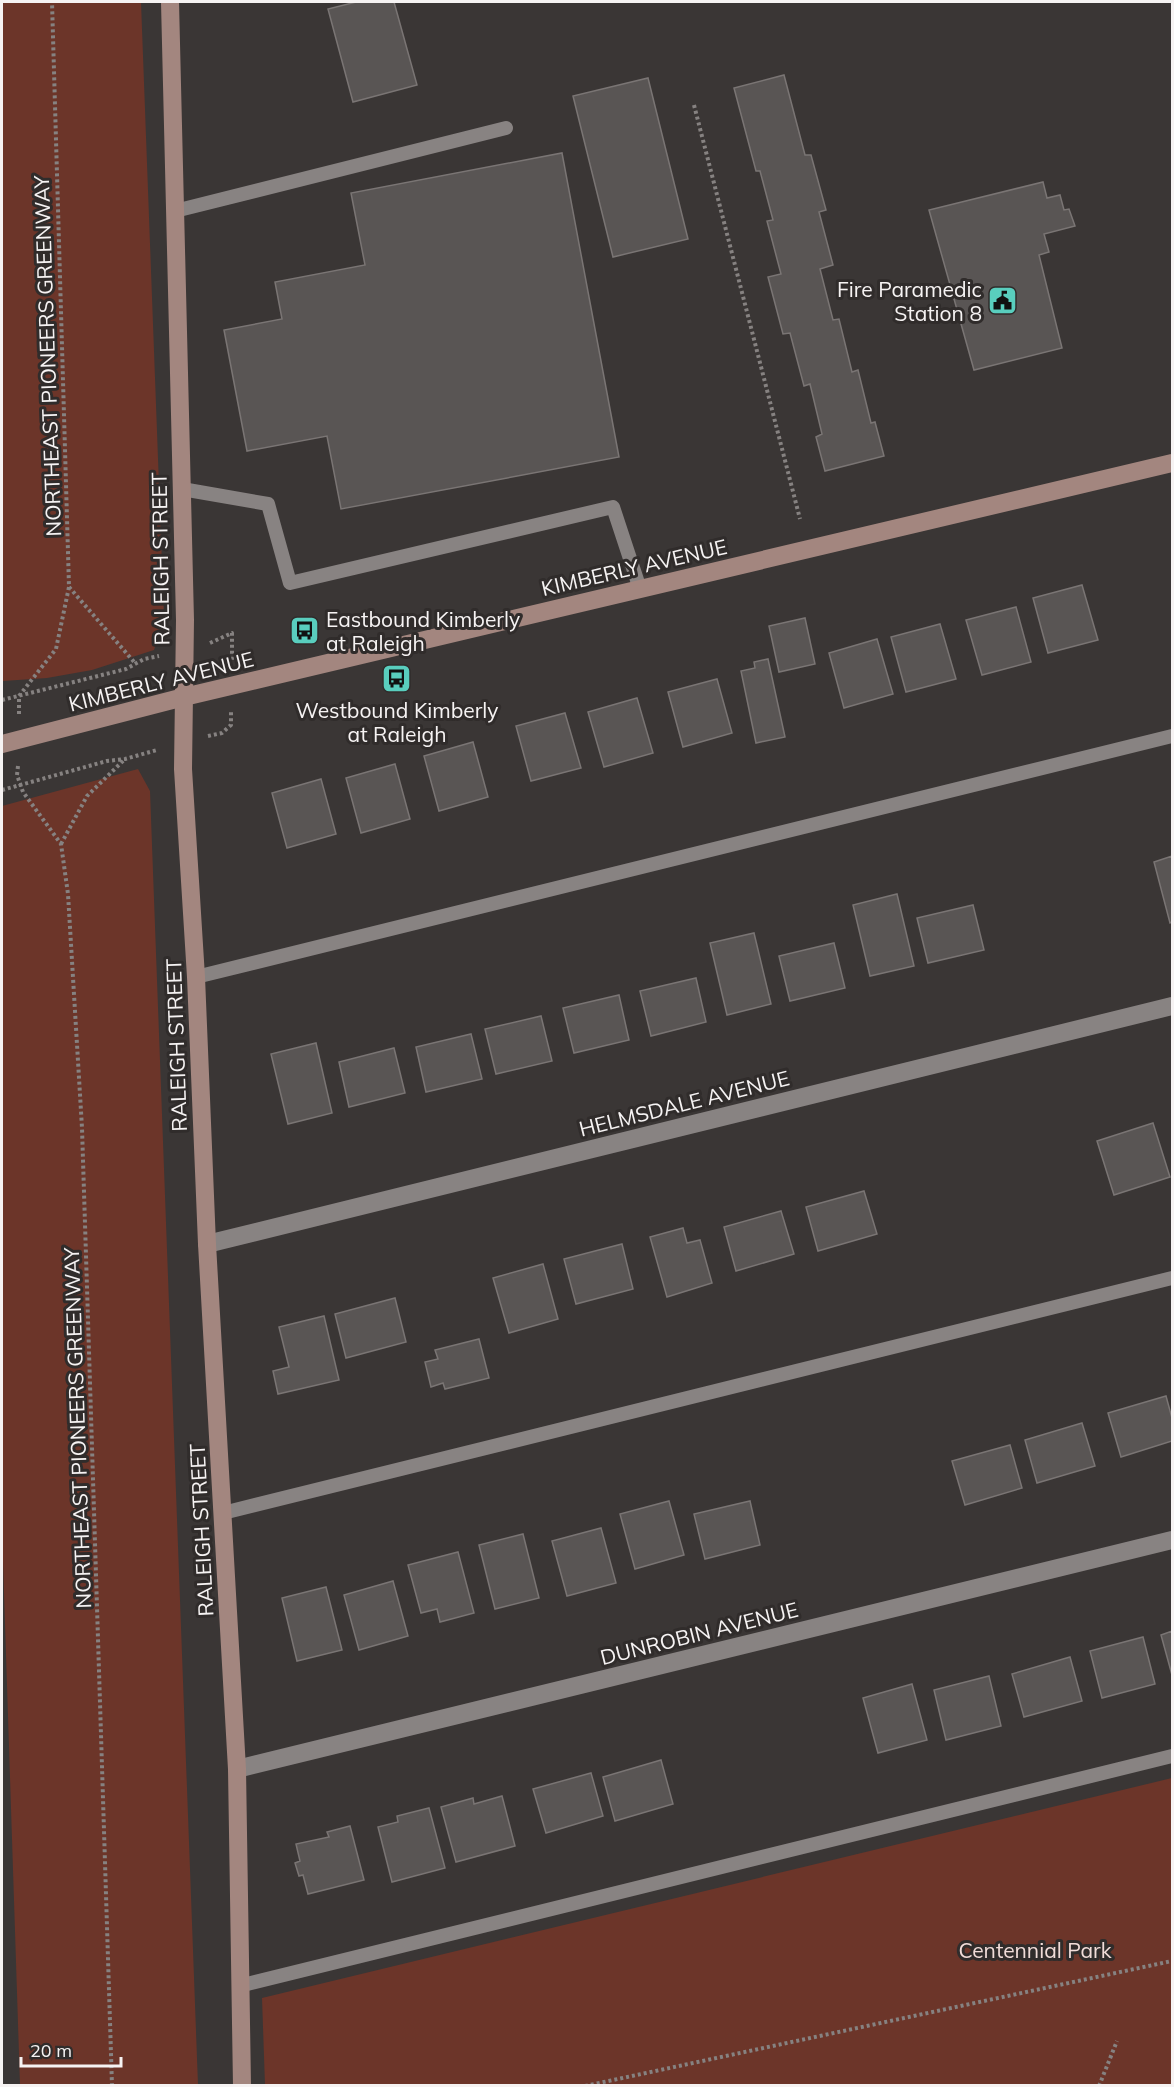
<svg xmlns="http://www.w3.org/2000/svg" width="1174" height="2087" font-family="Mulish,sans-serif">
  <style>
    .green { fill: #6c3529 }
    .building { fill: #595554; stroke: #7a7574; stroke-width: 1.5 }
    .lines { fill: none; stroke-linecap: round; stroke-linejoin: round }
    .path { stroke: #868281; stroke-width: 4; stroke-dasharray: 3 3; stroke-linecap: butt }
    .lane { stroke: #888382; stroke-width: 14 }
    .street { stroke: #888382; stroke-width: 18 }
    .secondary { stroke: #a3867f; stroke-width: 18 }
    .labels { text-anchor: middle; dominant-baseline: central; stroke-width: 6; stroke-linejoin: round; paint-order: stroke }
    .poi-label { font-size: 21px; fill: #f6f3f3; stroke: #302c2b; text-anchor: end }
    .street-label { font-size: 21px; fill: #f6f3f3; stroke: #302c2b }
    .park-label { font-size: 21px; fill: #f1dcd8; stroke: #302c2b }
  </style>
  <rect width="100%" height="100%" fill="#3a3635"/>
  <path class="green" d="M2 2H141L164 619 154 650 92 670 47 678 3 681 2 679Z
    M138 769 150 791 198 2085H20L2 1531V806Z
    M1172 1778V2085H265L262 1998Z"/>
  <path class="building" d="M356 2H394L417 85 353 102 328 9Z
    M784 75 805 155H811L826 210 819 212 833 265 820 269 833 320 839 319 852 372 858 370 871 423 875 422 884 456 825 471 816 437 822 434 810 384 804 386 790 333 783 334 768 277 781 274 767 221 773 220 760 171H756L734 88Z
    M648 78 688 239 613 257 573 96Z
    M562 153 619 457 341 509 327 436 247 451 224 330 282 319 275 282 365 265 351 193Z
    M1043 182 1047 198 1060 195 1064 210 1069 209 1075 226 1044 234 1049 252 1039 255 1062 348 974 370 929 210Z
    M1082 585 1098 640 1048 653 1033 598Z
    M1016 607 1031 662 982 675 966 620Z
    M805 618 815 664 779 672 769 626Z
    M940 624 956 679 906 692 891 637Z
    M877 639 893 694 844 708 829 653Z
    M768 659 785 737 756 743 741 671 755 668 754 662Z
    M717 679 732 733 683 747 668 692Z
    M637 698 653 753 604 767 588 712Z
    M565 713 581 768 531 781 516 726Z
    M473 742 488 797 439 811 424 756Z
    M395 764 410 819 361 833 346 778Z
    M321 779 336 834 287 848 272 793Z
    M1172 856V922L1170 923 1154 862Z
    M897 894 914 966 870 976 853 905Z
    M973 905 984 950 928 963 917 918Z
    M754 933 771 1004 727 1015 710 943Z
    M834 943 845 988 790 1001 779 956Z
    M696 978 706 1022 651 1036 640 991Z
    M619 995 629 1040 574 1053 563 1008Z
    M541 1016 552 1061 496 1074 485 1029Z
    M471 1034 482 1079 426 1092 416 1047Z
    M316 1043 332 1113 288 1124 271 1054Z
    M394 1048 405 1093 349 1107 339 1062Z
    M1153 1123 1170 1177 1114 1195 1097 1141Z
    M864 1191 877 1234 818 1251 806 1207Z
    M781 1211 794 1254 736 1271 724 1227Z
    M683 1228 687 1243 700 1240 712 1283 667 1297 650 1237Z
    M622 1244 633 1289 576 1304 564 1259Z
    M543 1264 558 1319 509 1333 493 1278Z
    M395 1298 406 1342 346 1358 335 1314Z
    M324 1316 339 1380 278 1394 273 1371 289 1367 279 1327Z
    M479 1339 489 1378 445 1389 443 1383 431 1387 425 1362 438 1359 435 1350Z
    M1166 1396 1172 1418V1441L1121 1457 1108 1413Z
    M1082 1423 1095 1466 1037 1483 1025 1440Z
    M1010 1445 1022 1488 965 1505 952 1461Z
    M669 1501 684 1555 635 1569 620 1514Z
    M750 1501 760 1545 705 1559 694 1514Z
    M601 1528 616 1583 567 1596 552 1541Z
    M523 1534 539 1598 495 1609 479 1545Z
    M458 1552 474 1613 440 1622 437 1609 421 1613 408 1565Z
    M393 1581 408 1636 359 1650 344 1595Z
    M326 1587 342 1650 297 1661 282 1598Z
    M1172 1631V1675L1161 1635Z
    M1143 1637 1155 1684 1102 1698 1090 1651Z
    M1070 1657 1082 1701 1024 1717 1012 1674Z
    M989 1676 1001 1726 946 1740 934 1690Z
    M912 1684 927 1740 878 1753 863 1698Z
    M661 1760 673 1804 615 1821 603 1777Z
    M591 1773 603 1816 546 1833 533 1789Z
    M502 1796 515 1846 456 1862 441 1807 473 1798 474 1804Z
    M429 1808 445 1868 392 1882 378 1827 398 1822 397 1816Z
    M350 1826 364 1880 308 1894 303 1875 299 1876 295 1863 300 1861 296 1844 329 1837 327 1832Z"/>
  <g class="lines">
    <path class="path" d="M694 105 800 519
      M69 587 135 663
      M210 643 232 633V661
      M19 696 56 649 69 587 52 2
      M2 700 126 669 144 659 159 656
      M19 714V696
      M208 736 222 733 231 725V710
      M18 766 17 775 23 792 61 844 68 894 82 1128 112 2086
      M2 790 107 761 125 759 157 750
      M61 844 87 796 124 760
      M585 2086 1172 1961
      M1099 2086 1117 2041"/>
    <path class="lane" d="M175 211 506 128
      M182 489 268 504 290 583 613 507 640 589
      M196 977 1172 736
      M223 1513 1172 1278
      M239 1986 1172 1756"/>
    <path class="street" d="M207 1244 1172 1006
      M237 1769 1172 1540"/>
    <path class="secondary" d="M170 2 185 620 183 769 196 977 207 1244 237 1769 242 2086
      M2 744 184 697 1172 463"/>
  </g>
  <defs>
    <symbol id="civic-square" viewBox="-11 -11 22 22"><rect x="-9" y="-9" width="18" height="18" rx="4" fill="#59cebe" stroke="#302c2b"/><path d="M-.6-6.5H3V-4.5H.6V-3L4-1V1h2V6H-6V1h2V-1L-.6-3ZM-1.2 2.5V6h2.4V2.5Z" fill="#111"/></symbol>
    <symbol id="bus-square" viewBox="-11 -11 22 22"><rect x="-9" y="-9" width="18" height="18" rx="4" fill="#59cebe" stroke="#302c2b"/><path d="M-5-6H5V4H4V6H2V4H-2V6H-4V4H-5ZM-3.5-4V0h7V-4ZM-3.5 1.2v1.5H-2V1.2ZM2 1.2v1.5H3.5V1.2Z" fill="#111"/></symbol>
  </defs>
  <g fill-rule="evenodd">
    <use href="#civic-square" x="986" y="284" width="33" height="33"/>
    <use href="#bus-square" x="288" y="614" width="33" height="33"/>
    <use href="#bus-square" x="380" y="662" width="33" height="33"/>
  </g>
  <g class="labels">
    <g class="poi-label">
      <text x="982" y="289">Fire Paramedic<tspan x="982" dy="24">Station 8</tspan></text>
      <text x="326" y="619" text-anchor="start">Eastbound Kimberly<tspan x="326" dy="24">at Raleigh</tspan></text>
      <text x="397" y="710" text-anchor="middle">Westbound Kimberly<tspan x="397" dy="24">at Raleigh</tspan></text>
    </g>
    <g class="street-label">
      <text transform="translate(47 356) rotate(-92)">NORTHEAST PIONEERS GREENWAY</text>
      <text transform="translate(160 559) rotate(-91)">RALEIGH STREET</text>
      <text transform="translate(634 567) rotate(-13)">KIMBERLY AVENUE</text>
      <text transform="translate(161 681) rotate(-14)">KIMBERLY AVENUE</text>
      <text transform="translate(176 1045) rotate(-92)">RALEIGH STREET</text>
      <text transform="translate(684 1103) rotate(-14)">HELMSDALE AVENUE</text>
      <text transform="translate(77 1428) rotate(-92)">NORTHEAST PIONEERS GREENWAY</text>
      <text transform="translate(201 1530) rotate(-93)">RALEIGH STREET</text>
      <text transform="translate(699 1633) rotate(-14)">DUNROBIN AVENUE</text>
    </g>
    <g class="park-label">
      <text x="1035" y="1950">Centennial Park</text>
    </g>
  </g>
  <rect width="1174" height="2087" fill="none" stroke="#f6f3f3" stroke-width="6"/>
  <path d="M21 2057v9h100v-9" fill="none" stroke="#f6f3f3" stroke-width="3"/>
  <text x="30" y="2057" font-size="18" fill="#f6f3f3" stroke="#302c2b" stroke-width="4.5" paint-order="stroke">20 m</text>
</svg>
